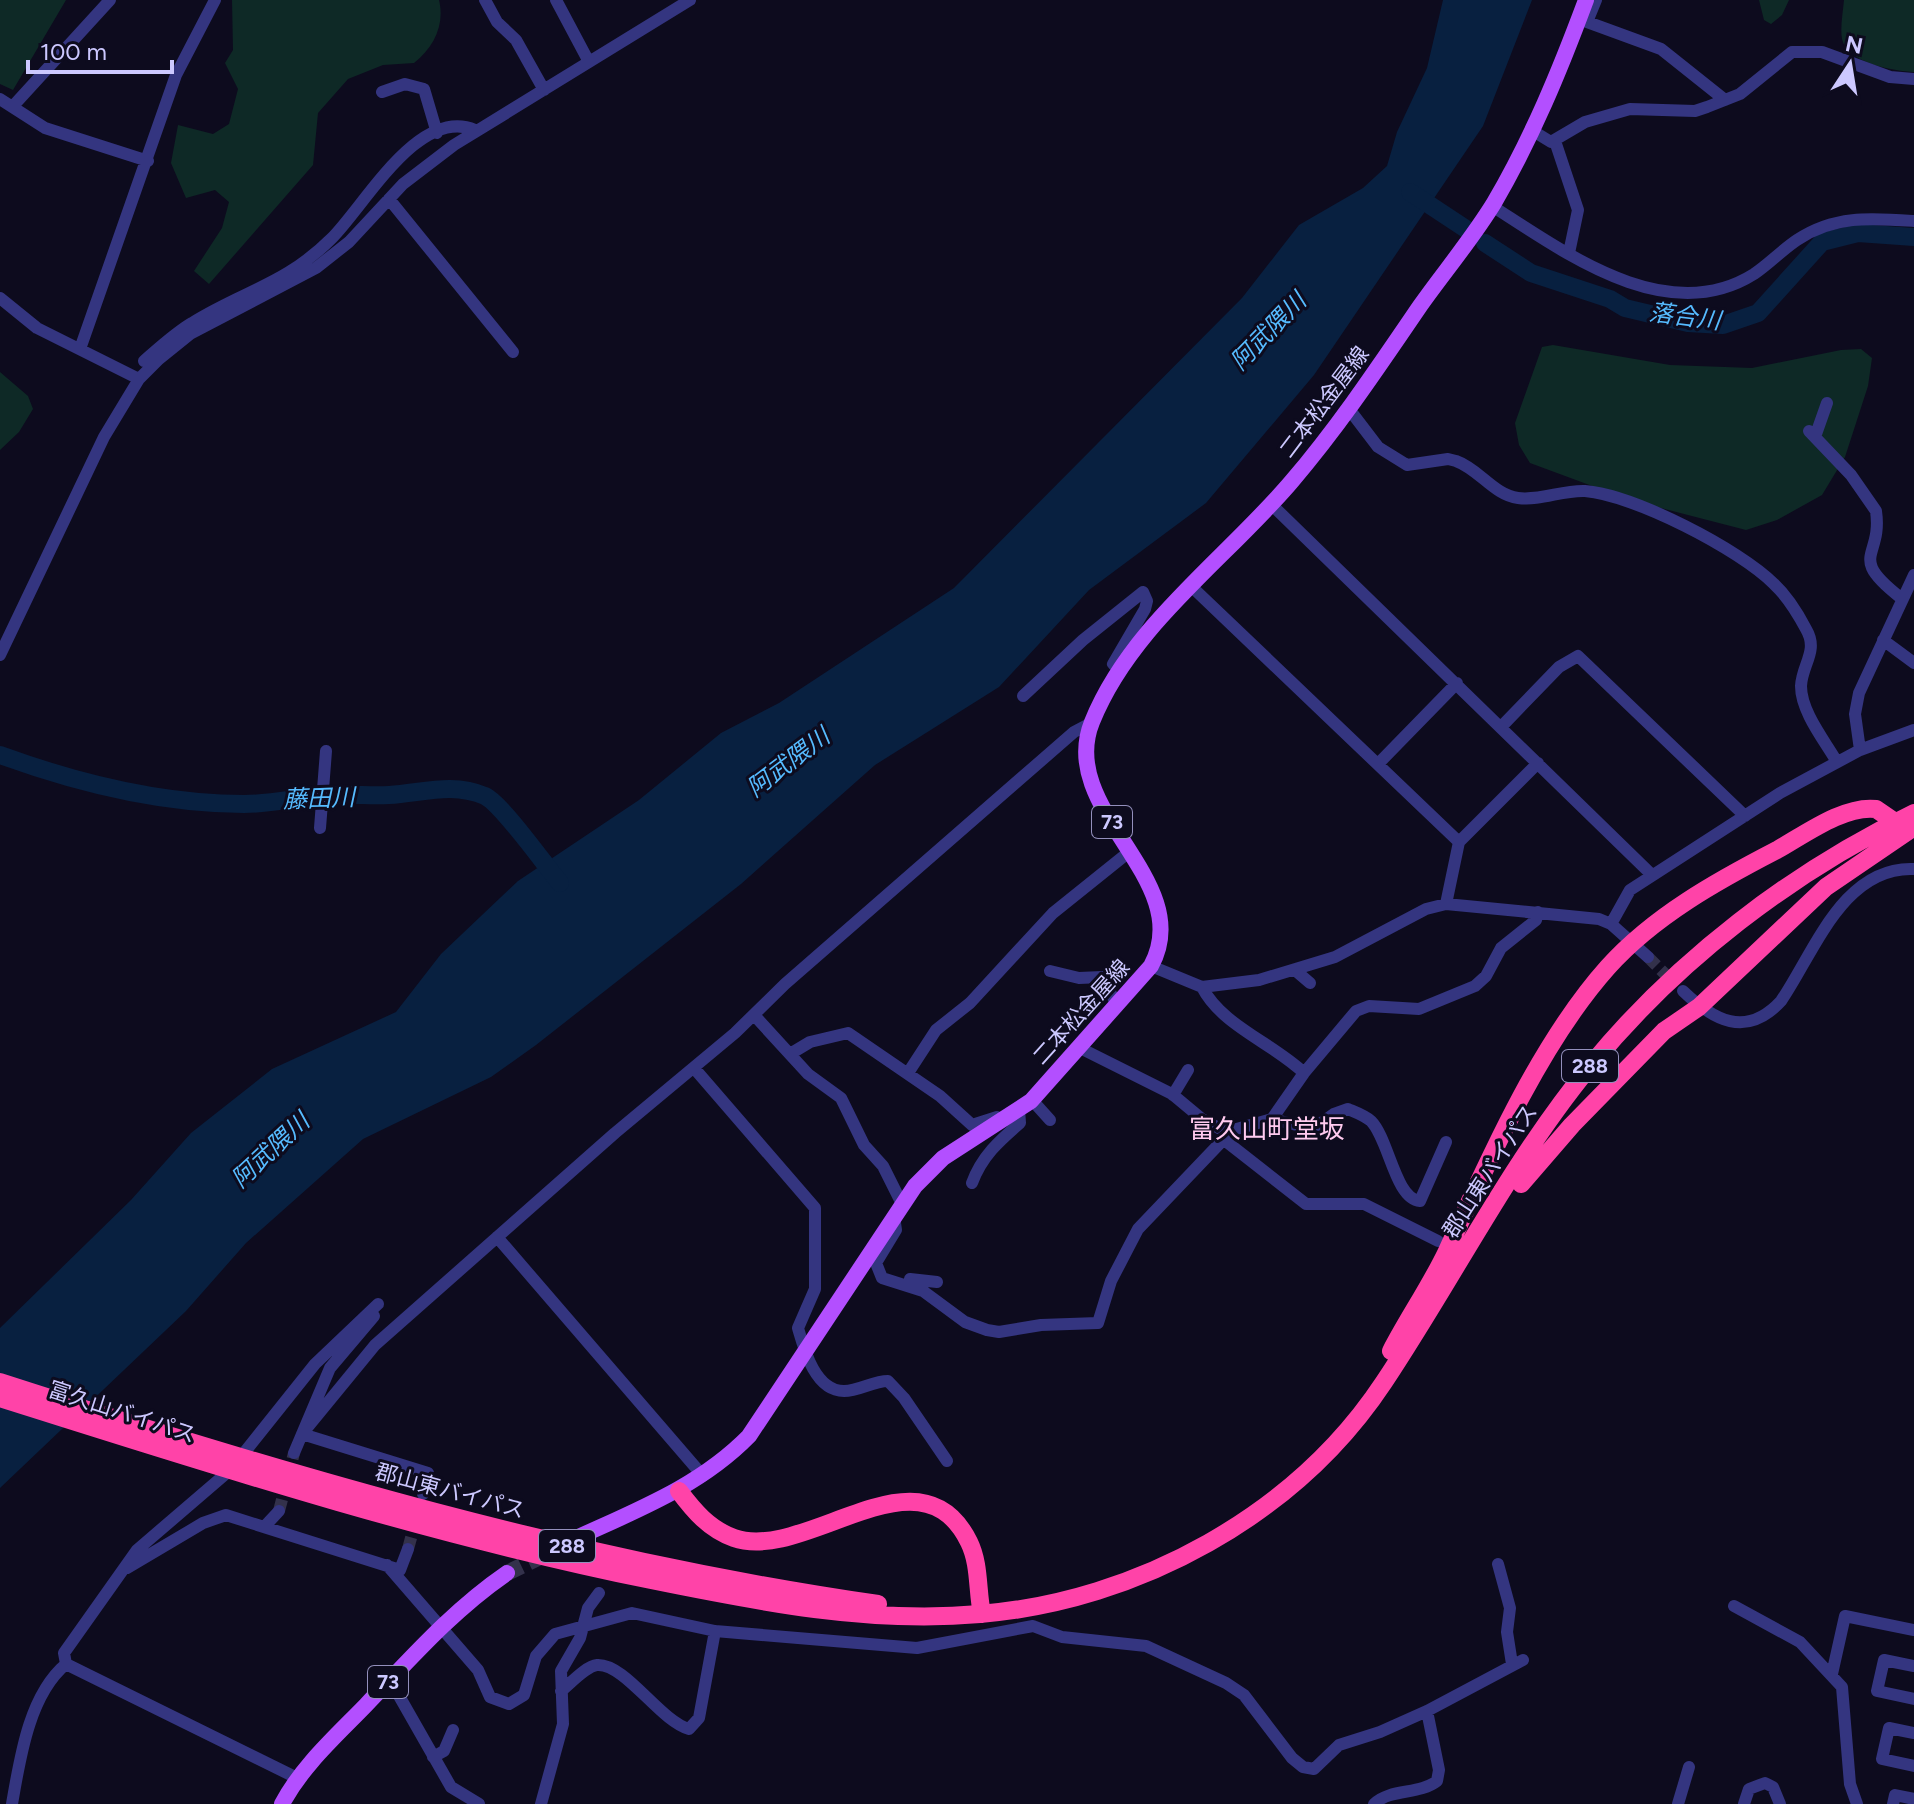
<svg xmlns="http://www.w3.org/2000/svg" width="1914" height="1804" font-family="Figtree,'Noto Sans JP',sans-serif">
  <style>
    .green { fill: #0e2926 }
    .water { fill: #082040 }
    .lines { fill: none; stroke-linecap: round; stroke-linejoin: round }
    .river { stroke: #082040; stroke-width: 18 }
    .minor-tunnel { stroke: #33314b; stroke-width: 12; stroke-dasharray: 12 6; stroke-linecap: butt }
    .major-tunnel { stroke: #33314b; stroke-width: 16; stroke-dasharray: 16 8; stroke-linecap: butt }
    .minor { stroke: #343580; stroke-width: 12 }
    .major { stroke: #b34fff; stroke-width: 16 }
    .highway { stroke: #ff43a8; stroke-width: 18 }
    .labels { text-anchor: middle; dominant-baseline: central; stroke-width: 6; stroke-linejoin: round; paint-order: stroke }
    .shield { fill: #0d0b1e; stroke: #938fbc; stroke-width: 2 }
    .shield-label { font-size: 20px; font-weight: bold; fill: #ccc8ff }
    .street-label { font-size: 22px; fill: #ccc8ff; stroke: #0d0b1e }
    .water-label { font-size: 24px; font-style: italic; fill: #56bbff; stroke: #0d0b1e }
    .quarter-label { font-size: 26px; fill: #ffcaef; stroke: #0d0b1e }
  </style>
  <rect width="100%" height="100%" fill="#0d0b1e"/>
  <path class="green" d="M0 0H66L13 90 0 84Z
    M232 0H439C445 25 434 47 414 63L383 65 348 79 318 113 313 165 209 284 194 271 222 228 229 202 215 190 186 198 171 163 178 125 213 134 229 124 238 89 225 63 233 50Z
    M1759 0H1789L1782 15 1771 24 1764 20Z
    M1844 0H1914V72C1894 71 1847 63 1842 39 1840 27 1843 12 1844 0Z
    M1553 345 1670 365 1752 368 1841 350 1861 349 1872 358 1868 386 1845 457 1822 495 1777 520 1746 530 1630 500 1530 463 1519 445 1515 423 1542 347Z
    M0 372 28 396 33 409 19 432 0 450Z"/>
  <path class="water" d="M1443 0H1532L1483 126 1314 375 1206 503 1089 590 999 687 875 765 741 884 536 1045 491 1077 363 1139 246 1243 186 1311 0 1488V1328L131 1200 191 1133 272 1069 396 1012 441 954 518 881 639 800 721 733 779 703 954 588 1242 298 1299 225 1363 188 1387 166 1397 132 1427 68Z"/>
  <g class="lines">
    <path class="river" d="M1410 192 1466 229
      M1485 243 1531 273 1610 299 1625 308 1688 323 1723 325 1758 313 1822 242 1858 233 1914 237
      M0 755C77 783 162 804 244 804 274 804 304 796 334 795 353 794 371 796 389 795 423 793 452 782 485 796 502 804 545 865 560 883"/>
    <path class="minor-tunnel" d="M1648 957 1674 983
      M279 1511 294 1453
      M408 1549 417 1516"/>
    <path class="major-tunnel" d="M507 1573 548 1553"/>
    <path class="minor" d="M485 0 497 22 516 40 544 90
      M556 0 589 62
      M1579 19 1661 49 1725 100
      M1587 22 1596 0
      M382 92 405 84 424 89 437 133
      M0 99 45 128 148 161
      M14 105 110 0
      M1533 131 1551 142 1585 122 1630 109 1695 111 1707 107 1740 94 1792 52H1822L1890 77 1914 79
      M1555 141 1578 210 1569 253
      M389 199 513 352
      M1492 206C1564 252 1667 329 1754 274 1769 264 1782 250 1797 240 1834 215 1871 218 1914 221
      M0 298 37 328 139 379
      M80 349 176 75 215 0
      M144 361C159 348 175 333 192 323 245 290 285 285 332 238 365 205 419 106 475 130
      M1349 409 1378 447 1407 465 1448 459 1456 461C1479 469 1494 495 1518 498 1541 501 1562 490 1585 491 1634 495 1739 549 1774 584 1788 597 1797 612 1806 629 1819 651 1802 664 1801 686 1801 712 1825 741 1837 762
      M1809 431 1851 475 1876 511C1883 559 1846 555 1901 598
      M1815 437 1827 403
      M1272 505 1652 875
      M1192 587 1459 842
      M1883 640 1914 663
      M0 655 104 437 139 379 159 359 190 334 316 268 349 242 403 184 454 145 690 0
      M1023 696 1083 640 1143 592 1147 601 1145 609 1113 664 1120 670
      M1502 726 1559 667 1578 656 1745 816
      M1860 750 1855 714 1859 693 1914 575
      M1378 764 1457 683
      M320 828 326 751
      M1446 904 1459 842 1538 763
      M1611 924 1630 890 1780 793 1860 750 1914 730
      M1151 966 1202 987 1259 980 1335 957 1426 909 1446 904 1599 919 1611 924 1648 957
      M1050 971 1079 978 1102 977 1117 1005
      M1296 971 1310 983
      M1202 987C1222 1026 1273 1043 1304 1073
      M1683 991C1713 1020 1746 1039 1781 1001 1814 953 1843 866 1914 869
      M754 1015 808 1074 841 1098 864 1145 883 1166 902 1204
      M790 1054 810 1042 848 1033 940 1096 972 1125 997 1117
      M694 1068 815 1208V1289L798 1328C804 1349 815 1391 844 1391 859 1391 873 1381 888 1381L904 1398 947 1461
      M908 1073 936 1030 970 1003 1053 913 1129 852
      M1173 1095 1188 1070
      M1032 1100 1050 1120
      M1272 1119 1304 1073 1356 1011 1369 1006 1419 1009 1475 986 1486 976 1501 948 1536 920 1538 912
      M1226 1132 1272 1119 1313 1129 1334 1114 1348 1109C1355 1112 1364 1115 1371 1121 1389 1139 1395 1199 1420 1201L1446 1142
      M1223 1139 1306 1204H1364L1438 1241
      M972 1183C982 1156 999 1141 1020 1123L1019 1109
      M894 1216 896 1230 876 1263 882 1278 923 1291 965 1322 987 1330 999 1332 1041 1325 1098 1323 1111 1281 1138 1229 1222 1141 1226 1132 1202 1119 1172 1094 1080 1048
      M497 1237 703 1476
      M910 1279 937 1282
      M294 1453 330 1368 374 1316
      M240 1458 315 1364 378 1304
      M423 1494 428 1473 302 1434 375 1345 615 1133 735 1033 785 984 1074 732 1091 723
      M265 1526 279 1511
      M1498 1564 1510 1608 1507 1632 1512 1664
      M387 1565 478 1670 490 1697 509 1704 524 1695 536 1656 555 1634 632 1613 715 1631 917 1648 1033 1626 1062 1637 1146 1646 1226 1683 1244 1695 1292 1758 1303 1767 1314 1769 1339 1745 1380 1732 1427 1711 1523 1660
      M127 1568 203 1523 226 1515 400 1570 408 1549
      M1734 1606 1800 1642 1842 1687 1850 1784 1857 1804
      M66 1664 297 1778
      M1914 1666 1884 1660 1877 1691 1914 1699
      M1832 1674 1845 1616 1914 1630
      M390 1680 451 1787 479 1804
      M561 1691C570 1684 586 1666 597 1665 625 1663 660 1721 689 1729L699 1718 715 1631
      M1914 1733 1889 1728 1882 1759 1914 1766
      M433 1757 444 1751 453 1730
      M12 1804C20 1758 29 1695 66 1664L64 1653 137 1550 229 1471
      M541 1804 563 1724 561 1671 580 1638 588 1608 599 1593
      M1374 1804C1391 1788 1419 1795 1437 1781L1439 1770 1427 1711
      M1678 1804 1689 1767
      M1744 1804 1749 1789 1765 1783 1773 1787 1780 1804
      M1893 1804 1895 1795 1914 1799"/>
    <path class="major" d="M574 1539C637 1510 700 1486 749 1436L915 1186 943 1158 1031 1101 1151 966C1198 880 1056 811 1092 722 1131 625 1226 559 1292 481 1339 426 1379 366 1420 306 1444 272 1472 239 1494 203 1532 138 1560 70 1586 0
      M282 1804C302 1766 336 1736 366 1705 411 1658 453 1610 507 1573"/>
    <path class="highway" d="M1521 1184 1572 1125 1664 1031 1699 1007 1826 887 1914 827
      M1391 1351C1408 1318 1431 1285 1447 1251 1489 1159 1540 1043 1608 967 1654 916 1717 881 1777 850 1804 835 1844 805 1876 809L1895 822
      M0 1382C288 1475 578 1561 878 1604
      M0 1398C215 1466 429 1535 651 1580 759 1602 870 1624 980 1614 1138 1601 1296 1515 1384 1382 1454 1277 1511 1162 1591 1065 1677 960 1792 872 1914 813
      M679 1491C694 1511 709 1529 734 1538 806 1563 920 1442 969 1542 980 1564 977 1591 982 1614"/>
  </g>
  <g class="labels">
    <g class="shield">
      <rect x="1092" y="806" width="40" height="32" rx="6"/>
      <rect x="1562" y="1050" width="56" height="32" rx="6"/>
      <rect x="539" y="1530" width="56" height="32" rx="6"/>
      <rect x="368" y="1666" width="40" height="32" rx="6"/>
    </g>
    <g class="shield-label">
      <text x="1112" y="822">73</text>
      <text x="1590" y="1066">288</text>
      <text x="567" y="1546">288</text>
      <text x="388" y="1682">73</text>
    </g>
    <g class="street-label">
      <text transform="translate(1324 402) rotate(-53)">二本松金屋線</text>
      <text transform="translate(1081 1012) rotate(-48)">二本松金屋線</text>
      <text transform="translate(1490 1171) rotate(-57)">郡山東バイパス</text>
      <text transform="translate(122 1412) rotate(18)">富久山バイパス</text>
      <text transform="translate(450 1491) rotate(15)">郡山東バイパス</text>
    </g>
    <g class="water-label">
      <text transform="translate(1685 316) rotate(7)">落合川</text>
      <text transform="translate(1268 331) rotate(-46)">阿武隈川</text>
      <text transform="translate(788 762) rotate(-37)">阿武隈川</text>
      <text transform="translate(319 798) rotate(-2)">藤田川</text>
      <text transform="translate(270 1150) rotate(-43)">阿武隈川</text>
    </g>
    <g class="quarter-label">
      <text x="1267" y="1129">富久山町堂坂</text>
    </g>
  </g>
  <g transform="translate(1850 64) rotate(12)" stroke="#0d0b1e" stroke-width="6" paint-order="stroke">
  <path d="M0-6L14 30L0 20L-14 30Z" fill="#ccc8ff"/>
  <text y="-12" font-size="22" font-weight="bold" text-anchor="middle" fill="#ccc8ff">N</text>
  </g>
  <path d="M28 60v12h144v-12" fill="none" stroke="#ccc8ff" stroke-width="4"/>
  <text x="40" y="60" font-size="24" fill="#ccc8ff" stroke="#0d0b1e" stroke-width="6" paint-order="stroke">100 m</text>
</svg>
